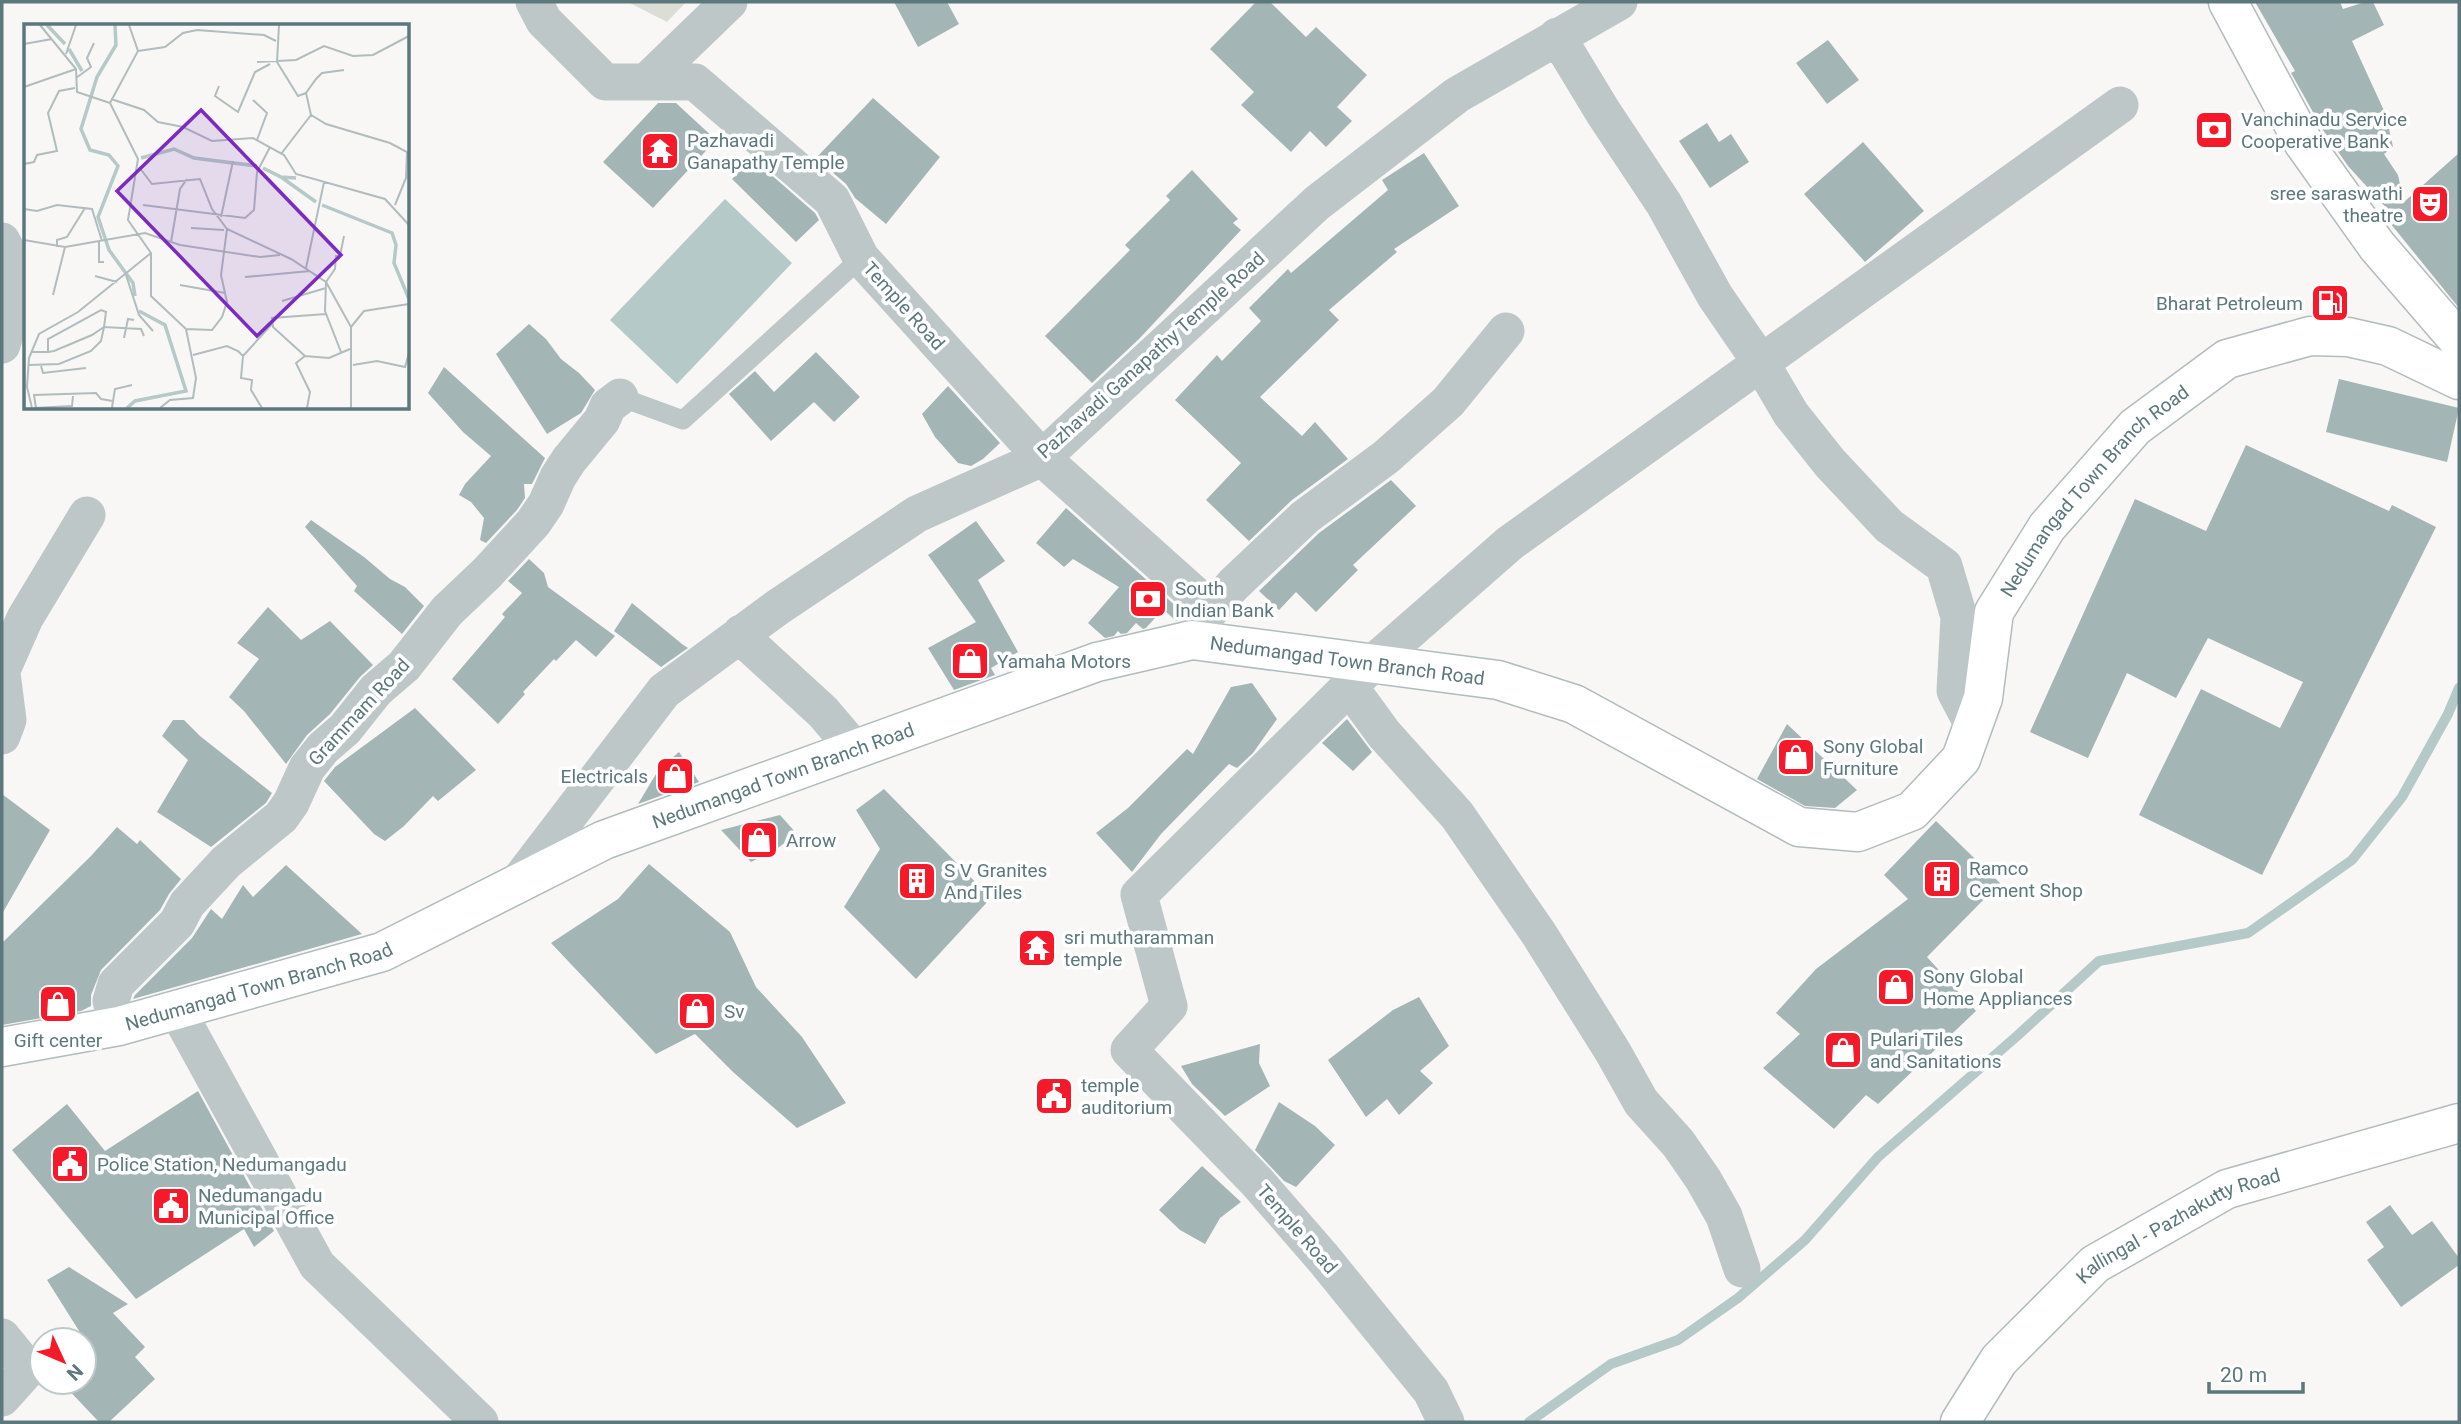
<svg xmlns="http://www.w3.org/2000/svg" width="2461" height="1424" font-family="Roboto,sans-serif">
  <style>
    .green { fill: #daded4 }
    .water { fill: #b4c9c8 }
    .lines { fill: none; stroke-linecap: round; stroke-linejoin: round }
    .stream { stroke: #b4c9c8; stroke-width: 10 }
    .building { fill: #a4b5b6 }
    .secondary-casing { stroke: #b0bcbd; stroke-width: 41 }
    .primary-casing { stroke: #b2bbbd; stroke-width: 41 }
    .lane { stroke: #bec7c8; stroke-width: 19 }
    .street { stroke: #bec7c8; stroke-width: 37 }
    .secondary { stroke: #fff; stroke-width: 38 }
    .primary { stroke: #fff; stroke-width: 38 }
    .labels { text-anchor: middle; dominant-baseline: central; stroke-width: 7; stroke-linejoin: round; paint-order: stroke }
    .poi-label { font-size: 19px; fill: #5c787d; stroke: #fff; text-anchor: start }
    .street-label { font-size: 19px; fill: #5c787d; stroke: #fff }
    .inset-river { fill: none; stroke: #b4c9c8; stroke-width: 3.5 }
    .inset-road { fill: none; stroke: #b1bcbe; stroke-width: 2 }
    .view { fill: #7b2cbf; fill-opacity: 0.15; stroke: #7b2cbf; stroke-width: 3.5 }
    .inset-edge { fill: none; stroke: #5c787d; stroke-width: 3.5 }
  </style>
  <rect width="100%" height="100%" fill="#f8f7f5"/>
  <path class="green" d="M628 2H686L667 22Z"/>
  <path class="water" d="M725 199 792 263 677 384 610 320Z"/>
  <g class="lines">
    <path class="stream" d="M1529 1422 1611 1364 1678 1340 1738 1298 1805 1240 1878 1157 2017 1036 2099 961 2248 933 2352 860 2402 797 2448 714 2459 688"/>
  </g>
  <path class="building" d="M894 2H947L959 24 918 47Z
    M1256 2H1270L1306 37 1316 27 1367 75 1337 107 1352 121 1326 147 1310 131 1291 152 1241 105 1254 92 1210 49Z
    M2255 2H2340L2343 9 2365 2H2373L2384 25 2352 41 2386 115 2393 147 2384 154 2398 175 2404 202 2459 153V308L2386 218 2391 213 2348 166 2323 130 2291 73 2295 71Z
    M1828 40 1859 80 1827 104 1796 63Z
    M873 98 940 157 886 224 855 198 846 184 816 158Z
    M658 103H676L716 140 653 208 603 162Z
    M1707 123 1719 142 1731 134 1749 162 1710 188 1679 141Z
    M1863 142 1924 211 1865 262 1804 194Z
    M1424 153 1459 206 1394 249 1397 252 1329 310 1339 320 1260 397 1302 436 1315 422 1348 459 1292 500 1249 541 1206 500 1241 463 1175 400 1217 355 1222 361 1261 321 1249 308 1288 269 1291 273 1388 190 1382 180Z
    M752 158 815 213 819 220 796 242 732 179Z
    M1192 170 1238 219 1233 223 1241 230 1139 339 1092 383 1045 336 1130 250 1125 245 1170 200 1166 196Z
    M529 324 546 339 561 359 579 373 595 390 581 413 547 434 496 354Z
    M816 352 860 397 834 422 814 402 771 441 729 394 755 371 774 392Z
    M444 367 545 458 532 484H524L525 498 517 510 486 543 480 540 484 518 471 502 459 495 465 484 491 456 463 432 428 393Z
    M2339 379 2459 408 2447 462 2326 432Z
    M948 386 1000 443 983 459 971 466 958 463 935 437 922 414Z
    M2246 445 2389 511 2392 505 2436 527 2262 875 2139 815 2201 689 2280 728 2303 682 2208 638 2176 698 2127 673 2088 758 2030 732 2135 499 2206 531Z
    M1391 480 1416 506 1353 565 1358 570 1316 612 1296 592 1279 610 1259 591 1319 533Z
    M1066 508 1178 608 1183 614 1179 620 1176 621 1163 609 1146 628 1143 629 1136 623 1127 633 1121 634 1118 631 1114 636 1105 638 1088 623 1119 587 1073 559 1064 567 1036 543Z
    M311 520 364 557 390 579 405 587 424 606 402 634 354 591 357 586 305 527Z
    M976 521 1005 561 978 580 1018 652 991 668 995 675 954 690 928 648 976 622 928 555Z
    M529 559 544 573 548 587 615 636 596 657 576 640 556 661 554 659 523 692 525 694 498 724 452 679 505 617 502 614 522 593 508 581Z
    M632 603 682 644 688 648 661 667 614 631Z
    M268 607 301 640 330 621 373 665 360 677 330 714 307 735 286 764 244 711 229 697 259 659 237 643Z
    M1252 683 1277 719 1253 753 1237 768 1229 764 1161 834 1132 872 1096 833 1128 808 1187 749 1193 754 1231 687Z
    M415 708 476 770 438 801 433 796 404 826 385 841 374 834 324 781 335 767Z
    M1347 719 1372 752 1353 771 1322 743Z
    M173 720H184L200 736 272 793 266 803 211 847 157 812 188 760 162 736Z
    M1787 724 1857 790 1835 808 1805 806 1757 779Z
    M679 752 699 782 638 804 659 769Z
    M884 789 991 898 916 979 844 907 880 849 856 810Z
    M2 794 50 830 2 914Z
    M780 815 797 834 775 850 751 862 721 830Z
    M1936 821 2000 883 1927 957 1976 1011 1878 1104 1866 1095 1834 1129 1763 1068 1800 1034 1776 1013 1816 969 1908 899 1884 875Z
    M117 827 137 844 140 840 181 879 169 894 160 910 101 970 91 995V1006L81 1011 2 1025V943L91 856Z
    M649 864 730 932 756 987 802 1037 846 1103 797 1128 733 1072 695 1034 656 1054 551 943 618 899Z
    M286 865 362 934 133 999 135 995 192 938 211 909 222 919 243 885 253 897Z
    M1419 997 1449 1046 1420 1071 1433 1083 1399 1115 1387 1099 1366 1117 1328 1060 1393 1010Z
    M1260 1044 1259 1063 1270 1086 1225 1116 1192 1084 1181 1066Z
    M198 1091 274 1231 254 1247 244 1229 136 1299 12 1150 67 1104 105 1151Z
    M1279 1102 1315 1126 1335 1145 1296 1187 1284 1181 1255 1150Z
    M1202 1166 1241 1202 1220 1218 1205 1244 1180 1230 1159 1210Z
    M2390 1205 2412 1235 2432 1221 2459 1258V1265L2401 1307 2367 1260 2384 1247 2366 1222Z
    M69 1267 128 1304 113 1313 145 1347 135 1357 155 1379 109 1422H99L61 1382H84V1361L93 1353 47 1280Z"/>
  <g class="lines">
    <defs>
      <g id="secondary">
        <path id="s1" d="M2 1047 119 1026 382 952 604 840 1097 662 1192 640 1498 680 1574 704 1799 827 1858 832 1912 811 1961 759 1983 698 1994 612 2047 527 2135 427 2227 359 2310 336 2348 337 2388 346 2459 380"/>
        <path id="s2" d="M1960 1422 1999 1360 2095 1264 2227 1189 2459 1123"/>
      </g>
      <path id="primary" d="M2228 2 2303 142 2377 246 2459 341"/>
    </defs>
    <use href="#secondary" class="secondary-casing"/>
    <use href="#primary" class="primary-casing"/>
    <path class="lane" d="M620 397 683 420 861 258"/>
    <path class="street" d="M534 2 544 21 605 82H695L832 200 861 258 1042 458 1193 593 1209 612 1192 640
      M1557 36 1603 112 1664 204 1715 296 1761 363 1791 414 1830 463 1889 526 1944 566 1959 617 1955 691 1973 725
      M646 82 729 2
      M2 241 22 279 2 345
      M1209 612 1234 584 1305 517 1386 457 1448 402 1506 331
      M741 633 750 645 823 712 846 739 851 751
      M2 670 25 618 87 515
      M2 673 8 720 2 736
      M1349 686 1384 734 1457 815 1539 934 1613 1052 1641 1102 1678 1143 1703 1179 1724 1216 1742 1269
      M515 886 664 691 778 607 917 514 1042 458 1317 203 1457 95 1619 2
      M177 1010 317 1265 480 1422
      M119 1026 111 1001 116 984 177 923 187 904 226 862 281 817 291 803 307 768 323 748 345 729 376 690 404 666 447 611 487 573 533 523 546 504 558 477 569 460 602 420 608 406 620 397
      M2 1337 28 1369 2 1398
      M1446 1422 1431 1391 1323 1258 1257 1182 1129 1050 1169 1006 1139 895 1373 663 1510 543 2120 105"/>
    <use href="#secondary" class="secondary"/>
    <use href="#primary" class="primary"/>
  </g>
  <defs>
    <symbol id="bank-square" viewBox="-11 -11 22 22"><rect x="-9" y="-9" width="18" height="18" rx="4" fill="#f51929" stroke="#fff"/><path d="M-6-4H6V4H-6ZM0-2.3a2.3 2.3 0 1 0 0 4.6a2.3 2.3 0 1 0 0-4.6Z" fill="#fff"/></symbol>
    <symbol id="temple-square" viewBox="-11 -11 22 22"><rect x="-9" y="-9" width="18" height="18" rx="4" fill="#f51929" stroke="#fff"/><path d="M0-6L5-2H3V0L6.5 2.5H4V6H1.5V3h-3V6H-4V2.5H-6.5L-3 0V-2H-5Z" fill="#fff"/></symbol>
    <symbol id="theatre-square" viewBox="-11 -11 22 22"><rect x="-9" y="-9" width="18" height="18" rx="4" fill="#f51929" stroke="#fff"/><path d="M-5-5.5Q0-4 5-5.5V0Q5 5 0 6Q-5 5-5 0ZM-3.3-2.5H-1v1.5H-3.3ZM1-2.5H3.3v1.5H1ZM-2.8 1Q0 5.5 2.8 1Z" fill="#fff"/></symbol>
    <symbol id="fuel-square" viewBox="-11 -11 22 22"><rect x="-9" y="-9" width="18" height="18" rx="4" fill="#f51929" stroke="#fff"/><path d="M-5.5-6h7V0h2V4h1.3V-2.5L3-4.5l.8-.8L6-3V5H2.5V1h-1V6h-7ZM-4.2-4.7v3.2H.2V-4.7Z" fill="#fff"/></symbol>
    <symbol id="shop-square" viewBox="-11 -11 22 22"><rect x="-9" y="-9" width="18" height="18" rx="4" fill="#f51929" stroke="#fff"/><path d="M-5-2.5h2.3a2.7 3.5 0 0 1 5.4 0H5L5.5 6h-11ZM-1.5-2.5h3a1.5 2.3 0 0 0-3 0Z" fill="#fff"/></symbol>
    <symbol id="building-square" viewBox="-11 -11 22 22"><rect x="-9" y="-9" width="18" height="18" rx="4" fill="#f51929" stroke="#fff"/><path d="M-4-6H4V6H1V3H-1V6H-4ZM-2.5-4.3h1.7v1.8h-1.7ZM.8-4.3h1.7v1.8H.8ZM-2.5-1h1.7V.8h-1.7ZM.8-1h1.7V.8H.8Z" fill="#fff"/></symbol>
    <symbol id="civic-square" viewBox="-11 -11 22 22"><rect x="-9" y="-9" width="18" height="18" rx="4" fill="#f51929" stroke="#fff"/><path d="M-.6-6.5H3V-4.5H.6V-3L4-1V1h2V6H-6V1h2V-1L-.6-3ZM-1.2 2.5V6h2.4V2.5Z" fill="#fff"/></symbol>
  </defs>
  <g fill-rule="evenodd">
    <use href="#bank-square" x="2192" y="108" width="44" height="44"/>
    <use href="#temple-square" x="638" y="129" width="44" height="44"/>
    <use href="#theatre-square" x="2408" y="182" width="44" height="44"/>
    <use href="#fuel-square" x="2308" y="281" width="44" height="44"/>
    <use href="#bank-square" x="1126" y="577" width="44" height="44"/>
    <use href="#shop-square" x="948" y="639" width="44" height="44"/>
    <use href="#shop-square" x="1774" y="735" width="44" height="44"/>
    <use href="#shop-square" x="653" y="754" width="44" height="44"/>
    <use href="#shop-square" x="737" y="818" width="44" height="44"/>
    <use href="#building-square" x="1920" y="857" width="44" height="44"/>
    <use href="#building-square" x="895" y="859" width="44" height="44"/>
    <use href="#temple-square" x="1015" y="926" width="44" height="44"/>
    <use href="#shop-square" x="1874" y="965" width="44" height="44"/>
    <use href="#shop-square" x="36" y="982" width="44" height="44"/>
    <use href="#shop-square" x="675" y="989" width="44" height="44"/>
    <use href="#shop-square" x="1821" y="1028" width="44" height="44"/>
    <use href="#civic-square" x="1032" y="1074" width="44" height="44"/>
    <use href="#civic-square" x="48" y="1142" width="44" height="44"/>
    <use href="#civic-square" x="149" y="1184" width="44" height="44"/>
  </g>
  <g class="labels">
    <g class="poi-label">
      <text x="2241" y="119">Vanchinadu Service<tspan x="2241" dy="22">Cooperative Bank</tspan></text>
      <text x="687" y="140">Pazhavadi<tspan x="687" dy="22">Ganapathy Temple</tspan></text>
      <text x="2403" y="193" text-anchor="end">sree saraswathi<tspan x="2403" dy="22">theatre</tspan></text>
      <text x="2303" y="303" text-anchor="end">Bharat Petroleum</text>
      <text x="1175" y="588">South<tspan x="1175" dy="22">Indian Bank</tspan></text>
      <text x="997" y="661">Yamaha Motors</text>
      <text x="1823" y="746">Sony Global<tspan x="1823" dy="22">Furniture</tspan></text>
      <text x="648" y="776" text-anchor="end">Electricals</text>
      <text x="786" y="840">Arrow</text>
      <text x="1969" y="868">Ramco<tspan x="1969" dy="22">Cement Shop</tspan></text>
      <text x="944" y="870">S V Granites<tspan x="944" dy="22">And Tiles</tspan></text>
      <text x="1064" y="937">sri mutharamman<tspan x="1064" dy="22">temple</tspan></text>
      <text x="1923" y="976">Sony Global<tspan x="1923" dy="22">Home Appliances</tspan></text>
      <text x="724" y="1011">Sv</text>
      <text x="1870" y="1039">Pulari Tiles<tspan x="1870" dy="22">and Sanitations</tspan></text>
      <text x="58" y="1040" text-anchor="middle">Gift center</text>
      <text x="1081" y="1085">temple<tspan x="1081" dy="22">auditorium</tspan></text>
      <text x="97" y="1164">Police Station, Nedumangadu</text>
      <text x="198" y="1195">Nedumangadu<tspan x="198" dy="22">Municipal Office</tspan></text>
    </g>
    <g class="street-label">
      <text transform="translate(904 306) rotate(48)">Temple Road</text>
      <text transform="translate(1151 355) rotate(-42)">Pazhavadi Ganapathy Temple Road</text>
      <text stroke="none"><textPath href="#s1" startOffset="2406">Nedumangad Town Branch Road</textPath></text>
      <text stroke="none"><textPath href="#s1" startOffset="1419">Nedumangad Town Branch Road</textPath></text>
      <text transform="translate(359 712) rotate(-47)">Grammam Road</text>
      <text stroke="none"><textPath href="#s1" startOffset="831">Nedumangad Town Branch Road</textPath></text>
      <text stroke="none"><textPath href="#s1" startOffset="264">Nedumangad Town Branch Road</textPath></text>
      <text transform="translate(1297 1229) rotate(49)">Temple Road</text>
      <text stroke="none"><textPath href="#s2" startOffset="301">Kallingal - Pazhakutty Road</textPath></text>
    </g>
  </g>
  <g transform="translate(24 24)">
    <rect width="385" height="385" fill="#f8f7f5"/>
    <path class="inset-river" d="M23 1 41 20M91 1 92 21 73 53 57 105 66 126 85 131 94 142 74 193 85 226 109 259 111 272M45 25 58 47M117 134 150 125 170 134 233 142M239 144 257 153 272 154M257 153 292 178M298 181 368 209 372 221 370 239 385 275M103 384 111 377 162 367 141 301 115 287"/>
    <path class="inset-road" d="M16 1 52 45 53 68 86 79M105 1 114 27 86 79 114 135 104 196 127 229V272L162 305 172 354 169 374 146 376 136 384M255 1 253 38 274 72 282 69M0 20 28 15M114 27 141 23 159 9 173 6 240 11 252 17M42 30 52 1M233 38 272 36 300 22 329 32 349 31 385 12M52 54 67 43 63 34 70 19M195 62 191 72 214 88 231 48 246 40M0 63 52 45M87 75 120 86 134 98 159 103 188 117 229 114 260 131 272 150 361 175 385 201M229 76 243 89 233 116M287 91 282 69 292 55 298 49 320 46M257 130 287 91 302 100 366 119 383 128 382 154 371 181M0 140 10 138 13 131 33 127 24 89 35 67 51 64M115 143 128 160 176 155 188 185 203 205 267 235 302 258 327 303V384M119 181 221 194 230 186 233 148 246 123M0 185 13 187 33 181 68 185 78 217M197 193 209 137M167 204 200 206M0 216 41 223 121 209 156 221 236 233 256 231M75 218V238H80M147 218 156 165 163 155M33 223V216L43 213 61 184M282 244 300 158M102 251 115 291 129 307M71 252 93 258M221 253 286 247M156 261 201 269M29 271 41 223M258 277 302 264M327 303 340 287 385 280M162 305 188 306 198 293 203 278 197 251 203 205M100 314 104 295 110 296M7 328H24L30 327 68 311 80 303 82 288 77 286 24 315V328M317 328 301 287 302 258 311 245 312 232H316L320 212M169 331 203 322 214 327 219 332 217 354 228 356 227 366 238 384M219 332 248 300M281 332 249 303 248 294 302 290M5 341 35 340 67 327 77 317 80 303 117 305 120 312M329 341 353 337 381 343 385 329M17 342 19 349 62 344M89 377 91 365 108 361M8 384 3 363 5 334 15 310 54 288 127 229M10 384 48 382 49 372M12 384 10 371 72 369 77 375 89 377 88 384M283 384 286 368 272 339 281 332 305 334 326 325"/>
    <path class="view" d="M177 86 317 231 233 312 93 167Z"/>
    <rect width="385" height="385" class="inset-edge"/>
  </g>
  <rect width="2461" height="1424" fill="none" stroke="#5c787d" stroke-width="7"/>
  <g transform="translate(63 1361) rotate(134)"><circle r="33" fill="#ffffff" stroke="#bec9cb" stroke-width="2"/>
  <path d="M0-5L12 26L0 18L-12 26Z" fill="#f51929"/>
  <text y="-10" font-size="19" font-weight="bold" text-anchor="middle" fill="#5c787d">N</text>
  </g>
  <path d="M2209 1382v10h94v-10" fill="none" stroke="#5c787d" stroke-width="3.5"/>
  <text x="2220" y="1382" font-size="21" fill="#5c787d" stroke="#ffffff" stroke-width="5" paint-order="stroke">20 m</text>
</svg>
